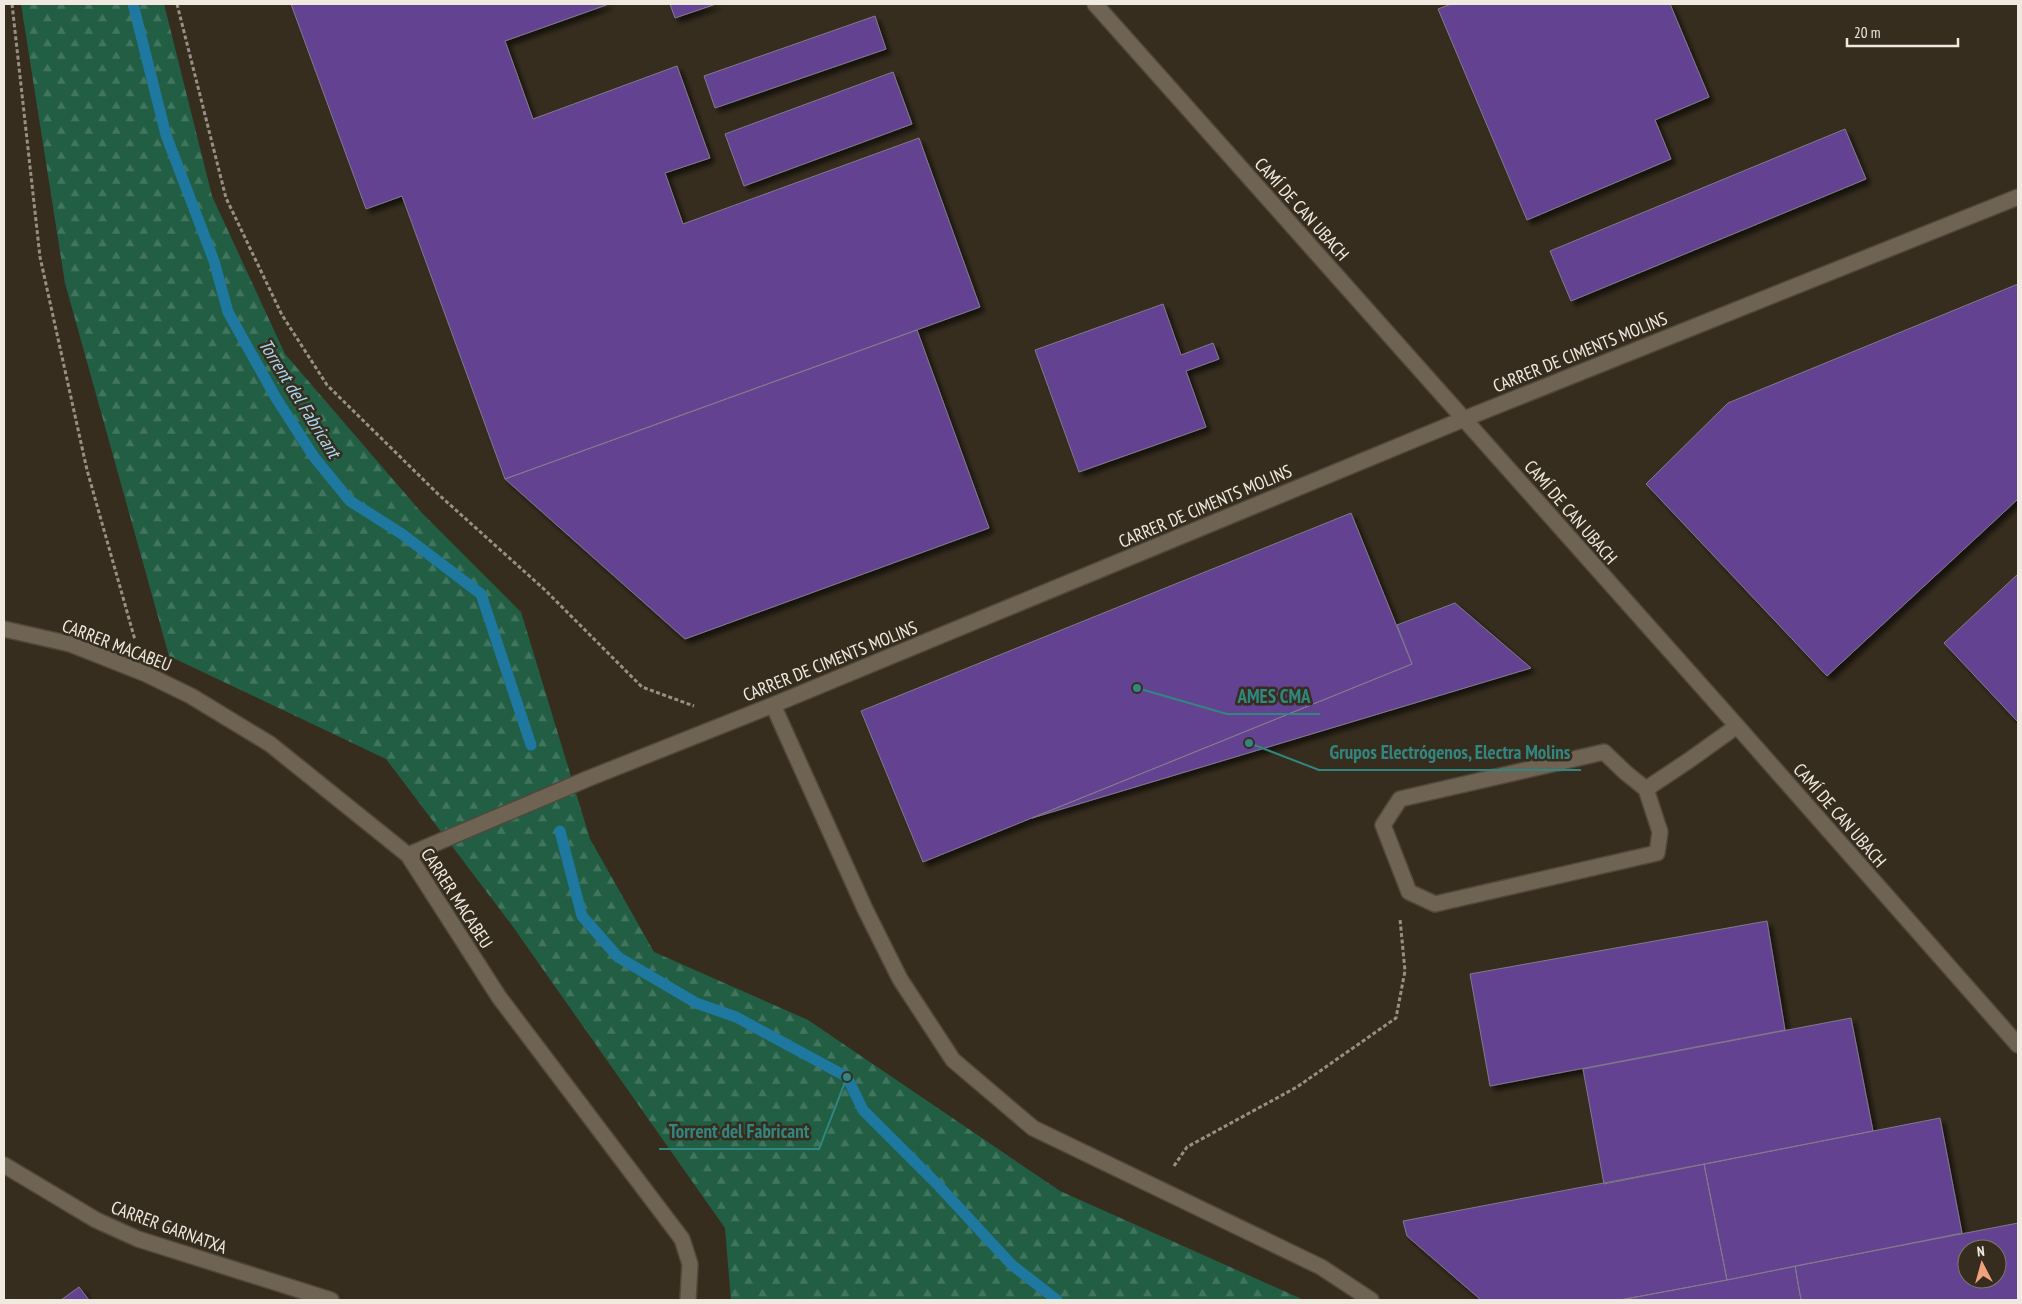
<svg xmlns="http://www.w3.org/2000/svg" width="2022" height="1304" font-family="'PT Sans Narrow',sans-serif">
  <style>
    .forest { fill: url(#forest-firs) }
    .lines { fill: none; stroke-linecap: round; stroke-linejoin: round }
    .stream { stroke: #1e789f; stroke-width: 11 }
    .building { fill: #644291; stroke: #817a8c; fill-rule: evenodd; filter: url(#shadow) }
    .minor-casing { stroke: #51483c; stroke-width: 18 }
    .path { stroke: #989085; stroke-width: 3; stroke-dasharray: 4 2.5; stroke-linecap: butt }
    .minor { stroke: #6f6354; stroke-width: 15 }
    .labels { text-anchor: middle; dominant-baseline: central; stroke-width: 5; stroke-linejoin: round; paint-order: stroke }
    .street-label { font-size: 18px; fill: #efe9e0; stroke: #372d1f }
    .water-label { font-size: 19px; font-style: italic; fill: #a7d7f2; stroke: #372d1f }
    .leader { fill: none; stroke: #31877f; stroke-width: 2 }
    .callout-dot { fill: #31877f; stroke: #372d1f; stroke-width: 2 }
    .callout-label { font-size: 19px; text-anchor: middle; font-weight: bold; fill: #31877f; stroke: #372d1f; stroke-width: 5; stroke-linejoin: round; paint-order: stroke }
  </style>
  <defs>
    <pattern id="forest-firs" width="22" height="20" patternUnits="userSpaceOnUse" patternTransform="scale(1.25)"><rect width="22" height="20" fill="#225e44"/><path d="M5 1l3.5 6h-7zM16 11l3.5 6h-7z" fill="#42755f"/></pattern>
    <filter id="shadow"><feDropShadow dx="4.5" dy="4.5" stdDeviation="2.5" flood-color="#0009"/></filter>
  </defs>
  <rect width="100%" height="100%" fill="#372d1f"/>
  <path class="forest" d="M21 4H164L212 196 285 354 421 512 521 612 590 839 654 952 808 1020 1060 1191 1304 1300H731L725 1228 511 924 386 759 169 656 65 283Z"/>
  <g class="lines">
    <path class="stream" d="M133 4 166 135 214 261 228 312 276 398 314 457 350 501 402 534 481 594 531 745
      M560 831 582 916 618 957 696 1003 736 1017 847 1077 863 1110 937 1184 1012 1265 1057 1300"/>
  </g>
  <path class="building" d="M291 4H609L505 41 533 119 677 66 710 158 665 173 683 224 919 138 980 307 505 479 402 196 366 209Z
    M670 4H716L675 18Z
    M1451 4H1670L1709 97 1655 120 1671 159 1527 220 1438 9Z
    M875 16 886 49 715 108 704 76Z
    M893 72 912 124 744 186 725 134Z
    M1845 129 1866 179 1571 301 1550 251Z
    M2018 284V499L1827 676 1646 484 1728 403Z
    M1163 304 1181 355 1213 343 1219 359 1186 371 1206 427 1079 472 1035 350Z
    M917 330 989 528 685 639 505 479Z
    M1351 513 1412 664 923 862 861 711Z
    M2018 574V722L1944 643Z
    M1455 603 1531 668 1032 818 1412 664 1397 625Z
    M1767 921 1785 1030 1490 1086 1470 974Z
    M1851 1018 1873 1131 1604 1184 1583 1069Z
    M1940 1118 1962 1233 1727 1280 1704 1164Z
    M1704 1164 1727 1280 1620 1300H1481L1407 1236 1403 1221Z
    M2018 1223V1300H1801L1795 1266ZM1967 1249H1997V1279H1967Z
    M1795 1266 1801 1300H1620L1727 1280Z
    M79 1287 89 1300H61Z"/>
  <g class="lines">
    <defs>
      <path id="minor" d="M1095 4 1737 726 2018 1045
        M4 629 70 644 146 674 191 696 270 744 408 855 499 997 682 1239 690 1264 688 1300
        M773 705 865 909 900 979 953 1060 1033 1128 1321 1267 1371 1300
        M1604 752 1626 773 1646 789 1660 832 1657 853 1435 904 1409 892 1383 825 1400 799Z
        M1646 789 1688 761 1737 726
        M408 855 587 779 773 705 1464 419 2018 197
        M4 1165 96 1220 138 1239 331 1300"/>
    </defs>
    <use href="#minor" class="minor-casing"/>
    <path class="path" d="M12 4 40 257 87 470 135 640
      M177 4 226 198 282 315 327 385 438 494 545 590 642 687 694 706
      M1174 1166 1187 1147 1297 1087 1396 1018 1405 971 1400 919"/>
    <use href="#minor" class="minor"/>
  </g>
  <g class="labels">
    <g class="street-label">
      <text transform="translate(1302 209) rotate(48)">CAMÍ DE CAN UBACH</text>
      <text transform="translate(1580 352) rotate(-22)">CARRER DE CIMENTS MOLINS</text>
      <text transform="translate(1205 506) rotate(-23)">CARRER DE CIMENTS MOLINS</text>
      <text transform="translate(1571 512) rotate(49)">CAMÍ DE CAN UBACH</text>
      <text transform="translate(117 645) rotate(21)">CARRER MACABEU</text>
      <text transform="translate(830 661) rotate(-22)">CARRER DE CIMENTS MOLINS</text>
      <text transform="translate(1840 815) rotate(49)">CAMÍ DE CAN UBACH</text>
      <text transform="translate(457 898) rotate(57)">CARRER MACABEU</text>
      <text transform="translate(169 1227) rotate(20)">CARRER GARNATXA</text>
    </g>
    <g class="water-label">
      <text transform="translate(300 398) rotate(58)">Torrent del Fabricant</text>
    </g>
  </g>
  <path class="leader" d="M1137 688L1227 714H1320M1249 743L1319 770H1581M847 1077L819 1149H659"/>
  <g class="callout-dot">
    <circle cx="1137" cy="688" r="5"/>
    <circle cx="1249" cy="743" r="5"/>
    <circle cx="847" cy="1077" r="5"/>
  </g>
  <g class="callout-label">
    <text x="1274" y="703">AMES CMA</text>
    <text x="1450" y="759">Grupos Electrógenos, Electra Molins</text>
    <text x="739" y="1138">Torrent del Fabricant</text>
  </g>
  <rect width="2022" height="1304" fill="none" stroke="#efe9e0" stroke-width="10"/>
  <g transform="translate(1982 1264) rotate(354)"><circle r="24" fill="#372d1f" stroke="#81786c"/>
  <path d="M0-4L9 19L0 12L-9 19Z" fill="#f1a17c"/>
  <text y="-8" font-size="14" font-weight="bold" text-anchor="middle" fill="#efe9e0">N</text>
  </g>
  <path d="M1847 38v8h111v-8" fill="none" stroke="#efe9e0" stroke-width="2.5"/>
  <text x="1854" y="38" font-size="15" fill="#efe9e0" stroke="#372d1f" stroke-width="4" paint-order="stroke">20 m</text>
</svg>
